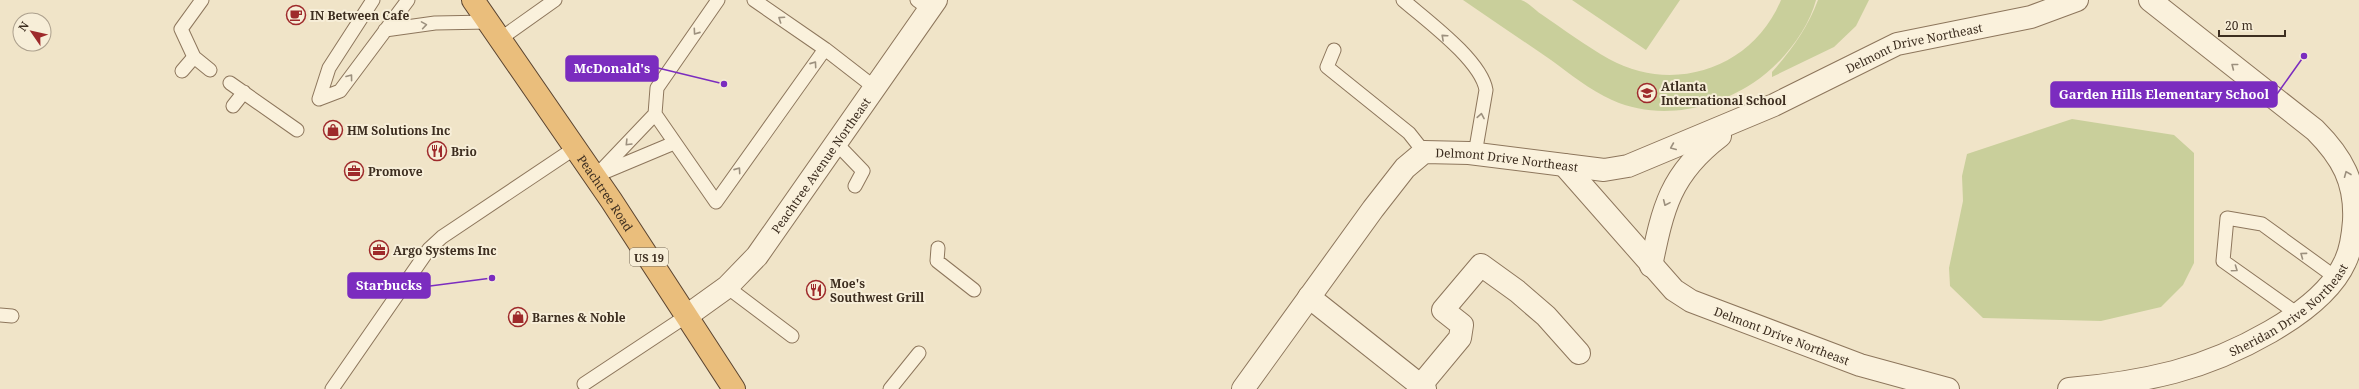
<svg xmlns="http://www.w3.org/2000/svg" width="2359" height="389" font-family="'Noto Serif',serif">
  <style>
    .green { fill: #c9cf9b }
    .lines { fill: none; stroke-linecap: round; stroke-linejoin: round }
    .service-casing { stroke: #8d765c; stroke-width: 15 }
    .minor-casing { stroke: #8d765c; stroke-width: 24 }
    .trunk-casing { stroke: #5b4430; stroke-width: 24 }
    .service { stroke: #faf1dc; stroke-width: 13 }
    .minor { stroke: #faf1dc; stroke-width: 22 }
    .trunk { stroke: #eabe7c; stroke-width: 22 }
    .oneway { stroke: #9c907e }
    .labels { text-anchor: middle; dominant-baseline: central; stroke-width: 4; stroke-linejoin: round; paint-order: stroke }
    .shield { fill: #f7eed8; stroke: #756857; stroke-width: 1 }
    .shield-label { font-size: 11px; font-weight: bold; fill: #3d2e20 }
    .poi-label { font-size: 12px; font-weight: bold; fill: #3d2e20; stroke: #f7eed8; text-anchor: start }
    .street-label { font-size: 12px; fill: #3d2e20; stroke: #f7eed8 }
    .leader { fill: none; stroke: #7b2cbf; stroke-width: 1.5 }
    .callout-dot { fill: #7b2cbf; stroke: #f7eed8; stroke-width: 1.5 }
    .callout { fill: #7b2cbf; stroke: #7b2cbf; stroke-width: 1.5 }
    .callout-label { font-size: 13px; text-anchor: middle; font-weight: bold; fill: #fff }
  </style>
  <rect width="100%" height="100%" fill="#f0e4c8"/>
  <path class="green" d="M1463 0C1476 0 1510 0 1521 0 1528 2 1535 10 1541 14 1563 29 1586 46 1609 59 1674 95 1753 68 1781 0H1816C1808 31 1780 66 1753 83 1711 110 1659 121 1612 100 1590 90 1570 74 1551 60 1522 40 1492 20 1463 0Z
    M1572 0H1680L1646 50Z
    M1818 0H1869L1856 26 1834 47 1772 77V72C1791 51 1808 27 1818 0Z
    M2072 119 2174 135 2194 153V263L2183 285 2161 307 2101 321 1983 318 1950 286 1949 268 1963 201 1962 176 1967 154Z"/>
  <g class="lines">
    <defs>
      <path id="service" d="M202 0 181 29 194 57 210 70
        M754 0 825 49 874 87
        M917 0 929 9
        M1403 0C1426 20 1481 60 1486 90L1475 154
        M385 30 435 23 489 22
        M500 39 555 0
        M1334 50 1327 67 1409 133 1424 152
        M182 71 194 57
        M230 83 297 130
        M319 99 340 91 408 0
        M319 99 329 68 373 0
        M233 106 244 92
        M655 114 716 202 825 49
        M836 143 863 171 855 186
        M600 174 674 143
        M595 177 655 114 657 88 718 0
        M938 248 937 261 974 290
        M727 287 792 336
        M0 315 12 316
        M2299 315 2223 261 2227 218 2262 224 2335 277
        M584 384 688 315
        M332 389 429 249 442 237 575 148
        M890 389 919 353"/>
      <g id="minor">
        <path id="s1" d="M1564 165 1674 290 1691 301 1860 365 1948 389"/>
        <path d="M1651 266C1663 208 1670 174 1720 136"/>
        <path d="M1309 297 1425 389"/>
        <path id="s2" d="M688 315 727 287 757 256 936 0"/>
        <path d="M1421 385 1460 338 1462 325 1443 310 1481 265 1517 291 1546 316 1579 353"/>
        <path id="s3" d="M1243 389 1373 209 1405 168 1424 152 1469 153 1604 170 1628 166 1774 105 1897 44 2031 17 2077 0"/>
        <path id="s4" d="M2069 389C2104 386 2139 381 2174 372 2227 358 2321 315 2345 262 2351 250 2353 234 2354 221 2356 182 2342 157 2315 130L2150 0"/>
      </g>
      <g id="trunk">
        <path id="s5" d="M473 0 611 200 734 389"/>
      </g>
    </defs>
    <use href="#service" class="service-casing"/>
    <use href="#minor" class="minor-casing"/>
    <use href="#trunk" class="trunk-casing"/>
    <use href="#service" class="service"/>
    <use href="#minor" class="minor"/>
    <use href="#trunk" class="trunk"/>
  </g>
  <defs><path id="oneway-chevron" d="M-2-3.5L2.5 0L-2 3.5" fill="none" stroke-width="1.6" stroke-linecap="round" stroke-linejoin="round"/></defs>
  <g class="oneway">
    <use href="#oneway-chevron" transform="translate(781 19) rotate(-146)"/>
    <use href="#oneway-chevron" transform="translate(424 25) rotate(-9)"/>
    <use href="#oneway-chevron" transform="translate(696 32) rotate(125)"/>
    <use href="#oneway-chevron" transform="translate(1444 37) rotate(-138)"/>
    <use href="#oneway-chevron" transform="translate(814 64) rotate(-55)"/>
    <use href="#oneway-chevron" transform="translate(2234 66) rotate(-142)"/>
    <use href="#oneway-chevron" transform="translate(350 77) rotate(-53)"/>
    <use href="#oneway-chevron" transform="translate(1481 116) rotate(-80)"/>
    <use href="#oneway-chevron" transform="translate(628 143) rotate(134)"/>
    <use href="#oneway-chevron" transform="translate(1673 147) rotate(157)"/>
    <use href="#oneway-chevron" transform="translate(738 170) rotate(-55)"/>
    <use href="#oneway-chevron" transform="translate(2347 174) rotate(-112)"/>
    <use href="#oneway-chevron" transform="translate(1666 203) rotate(114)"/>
    <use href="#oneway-chevron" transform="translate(2303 255) rotate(-144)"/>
    <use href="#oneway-chevron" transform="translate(2235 269) rotate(35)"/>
  </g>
  <defs>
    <symbol id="cafe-ring" viewBox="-11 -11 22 22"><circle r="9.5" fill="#f7eed8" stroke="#9e2a2b" stroke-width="1.5"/><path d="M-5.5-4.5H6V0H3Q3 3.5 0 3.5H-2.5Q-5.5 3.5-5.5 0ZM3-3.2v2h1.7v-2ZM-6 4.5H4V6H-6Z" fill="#9e2a2b"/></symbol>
    <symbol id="school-ring" viewBox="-11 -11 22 22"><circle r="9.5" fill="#f7eed8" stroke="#9e2a2b" stroke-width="1.5"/><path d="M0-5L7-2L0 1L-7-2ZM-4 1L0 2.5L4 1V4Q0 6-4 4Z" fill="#9e2a2b"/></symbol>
    <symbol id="shop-ring" viewBox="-11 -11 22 22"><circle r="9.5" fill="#f7eed8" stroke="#9e2a2b" stroke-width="1.5"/><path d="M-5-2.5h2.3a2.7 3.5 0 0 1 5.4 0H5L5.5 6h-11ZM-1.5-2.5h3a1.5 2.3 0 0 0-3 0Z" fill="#9e2a2b"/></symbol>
    <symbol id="restaurant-ring" viewBox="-11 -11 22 22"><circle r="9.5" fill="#f7eed8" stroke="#9e2a2b" stroke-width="1.5"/><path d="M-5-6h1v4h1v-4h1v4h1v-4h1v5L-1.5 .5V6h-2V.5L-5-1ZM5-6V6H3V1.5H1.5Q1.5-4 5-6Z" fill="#9e2a2b"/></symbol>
    <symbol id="office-ring" viewBox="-11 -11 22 22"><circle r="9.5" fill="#f7eed8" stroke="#9e2a2b" stroke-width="1.5"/><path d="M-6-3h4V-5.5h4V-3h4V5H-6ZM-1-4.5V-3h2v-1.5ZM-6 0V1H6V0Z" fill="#9e2a2b"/></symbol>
  </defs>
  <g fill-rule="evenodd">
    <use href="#cafe-ring" x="285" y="4" width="22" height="22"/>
    <use href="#school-ring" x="1636" y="82" width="22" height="22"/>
    <use href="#shop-ring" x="322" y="119" width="22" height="22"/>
    <use href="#restaurant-ring" x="426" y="140" width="22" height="22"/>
    <use href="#office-ring" x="343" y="160" width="22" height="22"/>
    <use href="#office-ring" x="368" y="239" width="22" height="22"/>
    <use href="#restaurant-ring" x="805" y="279" width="22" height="22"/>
    <use href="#shop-ring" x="507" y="306" width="22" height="22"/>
  </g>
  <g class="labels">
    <rect class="shield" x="630" y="248" width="38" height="18" rx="3"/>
    <g class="shield-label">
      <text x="649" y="257">US 19</text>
    </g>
    <g class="poi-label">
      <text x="310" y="15">IN Between Cafe</text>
      <text x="1661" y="86">Atlanta<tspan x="1661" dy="14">International School</tspan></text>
      <text x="347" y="130">HM Solutions Inc</text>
      <text x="451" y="151">Brio</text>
      <text x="368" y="171">Promove</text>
      <text x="393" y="250">Argo Systems Inc</text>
      <text x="830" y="283">Moe's<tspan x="830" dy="14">Southwest Grill</tspan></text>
      <text x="532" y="317">Barnes &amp; Noble</text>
    </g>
    <g class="street-label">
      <text stroke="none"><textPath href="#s3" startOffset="815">Delmont Drive Northeast</textPath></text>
      <text stroke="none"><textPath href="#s3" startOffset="382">Delmont Drive Northeast</textPath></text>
      <text stroke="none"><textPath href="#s2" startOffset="202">Peachtree Avenue Northeast</textPath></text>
      <text stroke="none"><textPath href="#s5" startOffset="234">Peachtree Road</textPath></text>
      <text stroke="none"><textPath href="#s4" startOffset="239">Sheridan Drive Northeast</textPath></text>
      <text stroke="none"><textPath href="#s1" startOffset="284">Delmont Drive Northeast</textPath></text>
    </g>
  </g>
  <path class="leader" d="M724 84L658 68M2304 56L2277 94M492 278L430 286"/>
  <g class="callout-dot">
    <circle cx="724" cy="84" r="4"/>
    <circle cx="2304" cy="56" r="4"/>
    <circle cx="492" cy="278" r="4"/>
  </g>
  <g class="callout">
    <rect x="566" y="56" width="92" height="25" rx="4"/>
    <rect x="2051" y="82" width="226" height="25" rx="4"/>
    <rect x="348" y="273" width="82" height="25" rx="4"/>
  </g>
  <g class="callout-label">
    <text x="612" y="73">McDonald's</text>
    <text x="2164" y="99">Garden Hills Elementary School</text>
    <text x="389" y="290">Starbucks</text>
  </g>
  <g transform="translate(32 32) rotate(304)"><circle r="19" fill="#f7eed8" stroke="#ada18e"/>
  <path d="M0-3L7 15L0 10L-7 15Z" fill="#9e2a2b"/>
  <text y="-6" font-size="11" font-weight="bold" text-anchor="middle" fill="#3d2e20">N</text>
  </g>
  <path d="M2219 30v6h66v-6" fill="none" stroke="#3d2e20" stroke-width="2"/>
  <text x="2225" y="30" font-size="12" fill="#3d2e20" stroke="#f7eed8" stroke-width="3" paint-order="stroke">20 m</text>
</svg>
